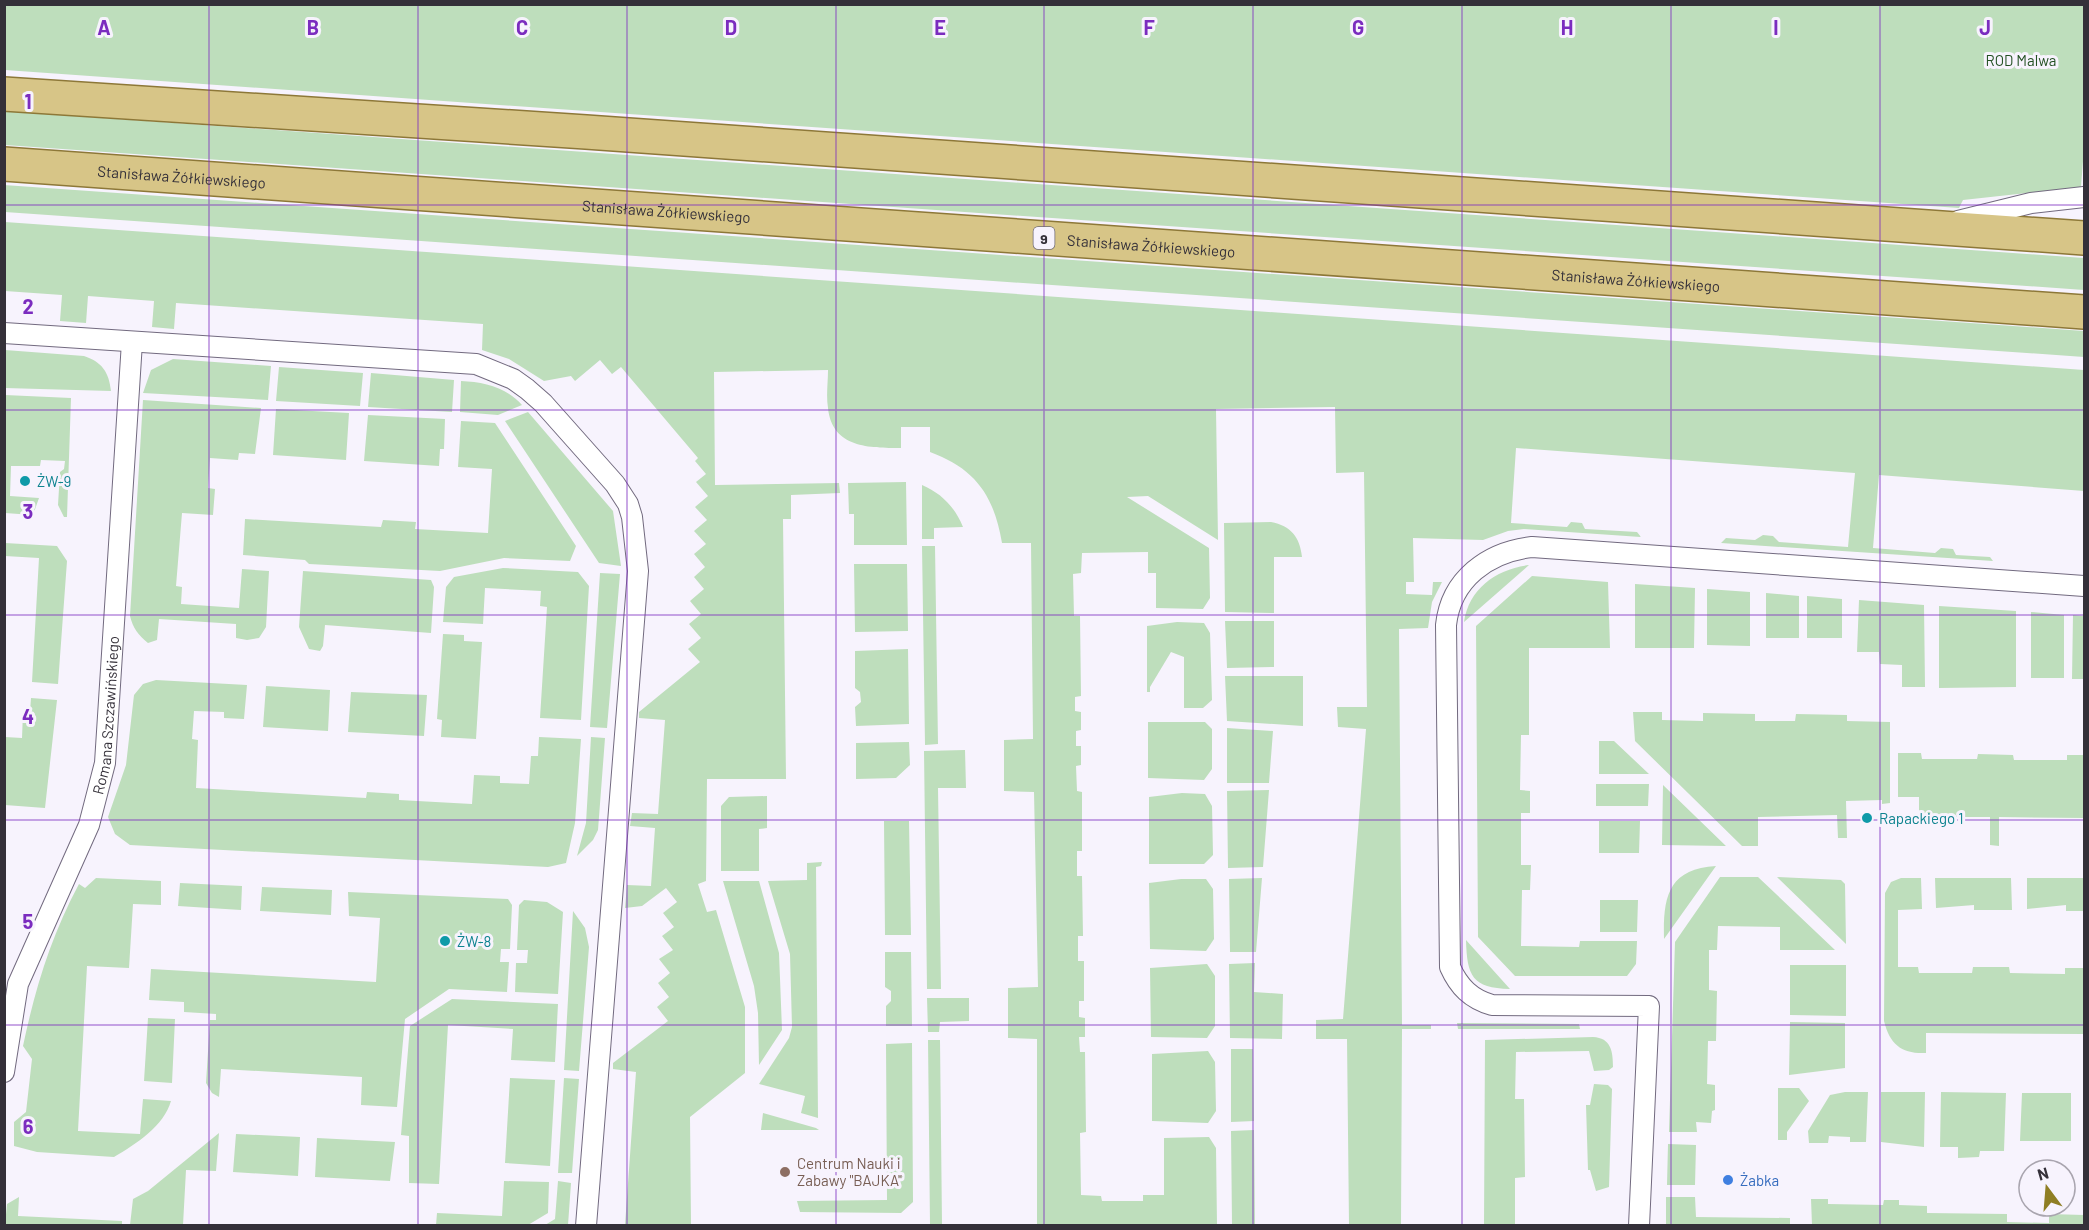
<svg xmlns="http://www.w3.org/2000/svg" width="2089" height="1230" font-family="Barlow,sans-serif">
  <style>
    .green { fill: #bedebc }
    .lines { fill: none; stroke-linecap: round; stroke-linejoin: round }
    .lane-casing { stroke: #726a7f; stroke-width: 22 }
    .primary-casing { stroke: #8d7838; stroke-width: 36 }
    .lane { stroke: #fff; stroke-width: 20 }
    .primary { stroke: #d7c587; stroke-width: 33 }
    .grid { fill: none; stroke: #7b2cbf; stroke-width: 1.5; stroke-opacity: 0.55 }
    .culture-dot { fill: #0f9aa8; stroke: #f7f3fd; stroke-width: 2 }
    .education-dot { fill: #8d6e63; stroke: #f7f3fd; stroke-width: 2 }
    .shop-dot { fill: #3f7fe0; stroke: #f7f3fd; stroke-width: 2 }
    .labels { text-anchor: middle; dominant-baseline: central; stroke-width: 6; stroke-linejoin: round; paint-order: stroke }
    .shield { fill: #f7f3fd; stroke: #6e6a74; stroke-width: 1.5 }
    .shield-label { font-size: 14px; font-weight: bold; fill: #343039 }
    .park-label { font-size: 15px; fill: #235123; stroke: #f7f3fd }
    .street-label { font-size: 15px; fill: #343039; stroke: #f7f3fd }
    .culture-label { font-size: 15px; fill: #0d838f; stroke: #f7f3fd; text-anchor: start }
    .education-label { font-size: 15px; fill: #785e54; stroke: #f7f3fd; text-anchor: start }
    .shop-label { font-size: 15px; fill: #366cbe; stroke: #f7f3fd; text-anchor: start }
    .grid-label { font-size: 20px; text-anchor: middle; font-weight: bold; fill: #7b2cbf; stroke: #f7f3fd; stroke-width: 6; stroke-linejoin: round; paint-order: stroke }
  </style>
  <rect width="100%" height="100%" fill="#f7f3fd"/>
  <path class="green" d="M4 5H2084V148L2081 187 1963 200 1959 208 5 70Z
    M5 111 2084 258V290L5 145Z
    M4 185 2084 331V357L5 212Z
    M5 222 2084 370V491L1879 475 1873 548 1935 553 1941 548 1953 549 1956 555 1990 557 1993 561 1721 543 1726 538 1755 540 1763 535 1773 536 1779 542 1848 547 1855 473 1516 448 1511 523 1567 527 1571 522 1582 523 1585 529 1637 532 1641 537 1524 529 1508 531 1483 540 1413 538 1414 582H1406V594L1432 595 1433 582H1442L1432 602 1428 628 1399 629 1402 1025H1431V1029H1402L1401 1225H1349L1347 1039H1316V1020L1343 1019 1366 729 1338 727 1337 707H1367L1364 472 1336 473 1335 407 1216 409 1218 540 1148 496 1127 497 1209 548 1210 598 1203 609 1156 608V573H1148V552L1082 553 1081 573 1073 574 1074 616H1080L1081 696 1075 697V711L1081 712V730L1076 731V746H1081V765L1076 766 1077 791 1082 792V851H1077V876H1082L1083 936H1078V961H1084V1001H1079V1017L1085 1018V1037H1079L1080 1052H1085L1086 1132 1080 1133 1081 1195 1101 1196 1102 1201H1143V1195H1164V1138L1209 1137 1216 1148 1217 1225H1037V1039L1008 1038V988L1038 987 1034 792 1004 791V740L1033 739 1031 543H1002C994 496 976 469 930 452V427H901V448C870 448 832 448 828 408 826 396 828 382 828 370L714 372 715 485 839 483 840 493 791 495V519H783L786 779H707L706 881 698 884 707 912 716 910 745 1007V1073L690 1117 691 1225H625L636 1072 613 1069V1063L668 1021 657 1007 669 997 658 983 670 973 659 959 673 950 662 936 674 927 663 913 677 902 666 888 642 906 625 908 627 885 651 886 655 828 630 826 632 813 658 814 665 720 639 718V712L700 662 688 649 701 638 689 624 701 614 690 601 704 589 694 577 705 567 694 554 706 544 694 531 707 520 695 507 708 496 696 482 706 474 695 461 698 458 621 367 612 374 600 360 575 381 571 376 544 381 509 359 482 350 483 324 176 303 174 329 152 327 154 301 88 296 86 323 60 321 62 295 5 291Z
    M5 350 84 356C102 362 109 372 111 391L5 388Z
    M173 359 271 366 268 400 143 393 151 370Z
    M279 367 363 373 360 406 276 401Z
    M371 373 454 380 452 412 368 407Z
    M461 381C484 382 506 387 522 405L498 415 460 412Z
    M5 395 71 398 67 517H64L58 505 60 472 64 469 65 461 41 460 40 466H11L10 496 39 498 33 515 5 513Z
    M143 400 261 408 255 454 239 453 238 460 210 458 208 488 215 489 213 515 182 513 176 586 182 587 181 604 239 608 242 569 269 571 266 627 259 638 247 640 236 638V624L159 619 157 640 148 643C138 635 133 628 130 616Z
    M276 409 349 413 346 460 273 455Z
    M528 412 613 511 621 566 599 563 505 421Z
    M368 415 445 419 444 449H440L439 466 364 461Z
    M461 421 495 423 576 546 570 561 504 558 440 571 309 564 305 560 243 555 245 519 381 527 383 520 416 522 415 529 488 533 492 469 458 467Z
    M906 482 907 545H854V514H849L848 483Z
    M922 485C941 493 955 507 963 527L934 528V539H922Z
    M1271 522C1291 526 1300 537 1302 557H1274V613L1225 612 1224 523Z
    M5 543 57 546 67 561 58 684 32 682 39 558 5 556Z
    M922 546H935L938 744 925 745Z
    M854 564H907L908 631 855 632Z
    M1529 565 1464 622C1469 588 1497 569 1529 565Z
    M503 568 578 572 589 586 581 720 540 718 547 607 540 606 541 591 485 588 483 624 443 622 446 587 454 577Z
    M303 571 431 580 434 587 431 633 325 625 323 646 320 651 309 649 299 627Z
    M600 573 620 574 607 728 590 727Z
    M1532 576 1608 582 1610 648H1529V735H1521L1520 790 1530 791V813H1521V865H1531L1530 890H1522L1521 946 1579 947 1580 941H1637L1636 964 1627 976H1515L1478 937 1476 626Z
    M1635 584 1695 588 1694 648H1635Z
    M1707 589 1750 592V646L1707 645Z
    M1766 593 1799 596V638H1766Z
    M1807 596 1842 599V638H1807Z
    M1859 600 1924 605 1925 687H1902V665L1880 664 1879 652H1857Z
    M1939 606 2016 611V687L1939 688Z
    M2031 612 2064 615V678H2031Z
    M2073 615 2084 616V679H2072Z
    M1225 621H1274V667L1227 668Z
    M1177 622 1204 623 1210 633 1212 700 1203 708H1184V657L1171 652 1150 687V692H1147V626Z
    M443 634 464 635V641L482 642 476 739 441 737 442 720 437 719Z
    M908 649 909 724 856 726 855 707 861 702 860 692 855 688V651Z
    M1225 676H1303V726L1227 721Z
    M156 680 247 685 244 719 224 718V712L194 711 192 739 198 740 196 788 366 798 367 792 399 794V800L472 804 474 775 500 776V783L529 784 531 756H538L539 737 581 739 575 823 566 863 548 867 130 845 115 834 108 817 126 765 134 695 143 684Z
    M266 686 330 690 328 731 263 727Z
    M351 692 427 695 424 736 348 732Z
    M31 698 57 700 45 808 5 805V737L22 738 23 712H30Z
    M1633 712H1662V720L1703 721V713L1755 714V721H1795L1796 714 1847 715V721L1890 722V803L1882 804V800L1846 801 1847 838H1838L1837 815 1758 817V846H1742L1635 741Z
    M1148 722H1205L1212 729V769L1204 780 1148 778Z
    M1227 728 1273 731 1269 783H1227Z
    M591 737 605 738 598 830 593 840 577 856 586 823Z
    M1599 741H1614L1649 774H1599Z
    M909 742 910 765 896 778 856 779V743Z
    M965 750 966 788H938L941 989H927L924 751Z
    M1898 753H1921L1922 759H1977L1978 754 2013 755 2014 760H2067V755H2084V818L1999 817V846L1990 845V817H1919V797H1898Z
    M1596 784H1649L1648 806H1596Z
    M1663 785 1726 846 1662 845Z
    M1269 790 1263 867 1228 868 1227 791Z
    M1182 793 1205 794 1212 806 1213 855 1204 864H1149V797Z
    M767 796V828L759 829V871H721V806L729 797Z
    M884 821H909L911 935H885Z
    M1599 821H1640L1639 853H1599Z
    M822 862 821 866 816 867 818 1118 801 1113 805 1096 759 1084 789 1038 792 1027 790 954 768 881 807 880V863Z
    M1716 866 1664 939C1663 897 1668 869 1716 866Z
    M1720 877H1758L1835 950H1780V927L1718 926 1717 950H1709V990L1717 991 1716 1041H1708L1707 1084 1715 1085V1110L1712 1111 1711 1123 1696 1122 1697 1132H1669L1675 942Z
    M1777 877 1841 880 1845 884 1846 944Z
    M96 878 161 881V905L133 904 129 968 87 966 78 1131 140 1134 143 1099 171 1101C164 1126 136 1144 114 1157L37 1152 14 1146V1122L26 1112 32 1059 23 1046C35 989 51 936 79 884L85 888Z
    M1262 878 1256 952H1230L1229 879Z
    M1901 878H1921L1922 909 1898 910V967H1918L1919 973H1972L1973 967H2009L2010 973 2065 974V968H2084V1034L1926 1033V1053C1902 1054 1890 1045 1884 1021L1885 893 1891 882Z
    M1935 878H2011L2012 910H1974V905L1936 908Z
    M2027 878H2084V911H2066V905L2027 909Z
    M1181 879H1206L1213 889 1214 939 1206 951 1150 949 1149 883Z
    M723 881H759L779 953 782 1030 759 1065 758 1013 754 986Z
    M180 883 242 886 241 910 178 906Z
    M262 887 332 890 331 915 260 911Z
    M348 892 508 899 512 905 510 949H501L500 962H509L507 992 449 989 405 1019 397 1107 361 1105 362 1077 221 1069 219 1097 212 1093 206 1083 210 1020H216V1014L184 1012V1002L149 1000 151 969 376 982 380 918 349 916Z
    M524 900 547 902 563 912 558 994 515 992 516 963H527L528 950H517L519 905Z
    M1600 900H1638L1637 932H1600Z
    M573 911 585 928 589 947 579 1071 564 1070Z
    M1466 940 1510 989C1472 988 1467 976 1466 940Z
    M885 952H911L912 1026H886V1006L891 1001V991L885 987Z
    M1255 963 1254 992 1283 994 1282 1039 1230 1038 1229 964Z
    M1207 964 1215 976V1026L1207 1038 1151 1037 1150 968Z
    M1790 965H1846V1016L1790 1015Z
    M927 998H969V1021L940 1022 939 1032H928Z
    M452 999 558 1004 555 1062 511 1060 513 1029 448 1025 439 1184 409 1183V1136L401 1135 410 1026Z
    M148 1018 175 1019 172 1083 144 1081Z
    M1790 1022 1845 1023V1068L1789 1075Z
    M1457 1023 1579 1024 1580 1029H1458Z
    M1593 1037C1611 1038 1613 1051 1613 1067L1609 1070 1594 1071 1589 1051 1516 1052 1515 1099H1524L1525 1177 1515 1178V1225H1484L1485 1040Z
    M928 1040H940L942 1225H930Z
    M912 1043 913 1202 901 1213 800 1212 797 1201 887 1200 886 1044Z
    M1231 1049H1253L1254 1121 1231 1122Z
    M1208 1051 1215 1062 1216 1111 1208 1123 1152 1121V1054Z
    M510 1078 555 1080 550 1166 505 1163Z
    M564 1078 579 1079 572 1173H558Z
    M1594 1084 1608 1085 1612 1089 1609 1187 1596 1191 1590 1170H1588L1586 1105H1590Z
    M1778 1088H1799L1809 1101 1787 1132V1140H1778Z
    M1845 1092H1868L1866 1142H1850V1137L1829 1136 1828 1143H1809L1808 1131 1830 1095Z
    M1881 1092H1925L1924 1147 1881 1142Z
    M1941 1092 2006 1093 2004 1151H1980L1979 1157 1958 1158V1147H1940Z
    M2022 1093H2071V1141H2020Z
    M763 1113 816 1128 819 1130H761Z
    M1254 1130 1255 1225 1232 1224 1231 1131Z
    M219 1133 216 1171 186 1170 183 1225H130L133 1199 148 1191Z
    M236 1134 300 1137 298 1176 233 1172Z
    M317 1138 395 1142 390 1181 315 1177Z
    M1668 1144 1696 1145 1695 1185H1667Z
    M504 1181 549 1182 548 1213 528 1225H436L437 1213 502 1216Z
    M558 1181 571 1183 568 1225H545L555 1219Z
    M19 1197 18 1216 122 1221V1225H5L7 1204Z
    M1666 1197H1695L1696 1217 1790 1218V1225H1666Z
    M1811 1199H1828V1204L1883 1205 1884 1200H1899V1205L1927 1206V1213L2007 1214V1222L2049 1223V1214L2084 1215V1225H1812Z"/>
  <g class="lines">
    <defs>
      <g id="lane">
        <path d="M1958 221 2031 203 2084 197"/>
        <path d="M4 333 476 364 513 379 527 389 543 403 615 484 628 504 632 517 638 571 586 1226"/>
        <path id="s1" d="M4 1072 18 984 89 825 105 763 132 342"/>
        <path d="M1639 1226 1649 1006 1492 1005C1471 999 1459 987 1450 967L1446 625C1451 579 1488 552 1532 547L2084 586"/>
      </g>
      <g id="primary">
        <path d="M4 94 586 132 2084 238"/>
        <path id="s2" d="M4 164 2084 312"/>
      </g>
    </defs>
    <use href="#lane" class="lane-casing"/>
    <use href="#primary" class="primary-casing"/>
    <use href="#lane" class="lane"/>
    <use href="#primary" class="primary"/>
  </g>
  <path class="grid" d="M209 4V1226M418 4V1226M627 4V1226M836 4V1226M1044 4V1226M1253 4V1226M1462 4V1226M1671 4V1226M1880 4V1226M4 205H2084M4 410H2084M4 615H2084M4 820H2084M4 1025H2084"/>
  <g class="culture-dot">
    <circle cx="25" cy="481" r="6"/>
    <circle cx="1867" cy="818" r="6"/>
    <circle cx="445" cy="941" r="6"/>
  </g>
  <circle class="education-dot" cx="785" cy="1172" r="6"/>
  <circle class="shop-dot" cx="1728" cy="1180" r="6"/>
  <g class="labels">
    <rect class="shield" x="1033.5" y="227" width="21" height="22" rx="4.5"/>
    <g class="shield-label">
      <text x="1044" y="238">9</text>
    </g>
    <g class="park-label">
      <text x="2021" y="60">ROD Malwa</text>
    </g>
    <g class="street-label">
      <text stroke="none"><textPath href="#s2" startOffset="178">Stanisława Żółkiewskiego</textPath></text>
      <text stroke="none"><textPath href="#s2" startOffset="664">Stanisława Żółkiewskiego</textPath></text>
      <text stroke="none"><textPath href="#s2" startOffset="1150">Stanisława Żółkiewskiego</textPath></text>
      <text stroke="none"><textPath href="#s2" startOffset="1636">Stanisława Żółkiewskiego</textPath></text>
      <text stroke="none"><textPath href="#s1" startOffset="375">Romana Szczawińskiego</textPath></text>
    </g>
    <g class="culture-label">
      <text x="37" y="481">ŻW-9</text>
      <text x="1879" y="818">Rapackiego 1</text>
      <text x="457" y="941">ŻW-8</text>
    </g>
    <g class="education-label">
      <text x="797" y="1163">Centrum Nauki i<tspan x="797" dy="17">Zabawy "BAJKA"</tspan></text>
    </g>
    <g class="shop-label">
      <text x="1740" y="1180">Żabka</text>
    </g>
  </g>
  <g class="grid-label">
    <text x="104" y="35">A</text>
    <text x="313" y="35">B</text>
    <text x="522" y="35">C</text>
    <text x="731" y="35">D</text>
    <text x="940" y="35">E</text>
    <text x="1149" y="35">F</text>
    <text x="1358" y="35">G</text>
    <text x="1567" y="35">H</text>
    <text x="1776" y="35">I</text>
    <text x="1985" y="35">J</text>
    <text x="28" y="109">1</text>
    <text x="28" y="314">2</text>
    <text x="28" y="519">3</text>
    <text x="28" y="724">4</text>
    <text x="28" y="929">5</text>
    <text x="28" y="1134">6</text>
  </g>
  <rect width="2089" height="1230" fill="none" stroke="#343039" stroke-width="12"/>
  <g transform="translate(2047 1188) rotate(344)"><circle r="28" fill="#f7f3fd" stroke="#a9a5af" stroke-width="1.5"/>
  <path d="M0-4.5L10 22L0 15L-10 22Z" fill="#8f7e24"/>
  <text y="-9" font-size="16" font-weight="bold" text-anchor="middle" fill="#343039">N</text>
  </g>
</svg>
